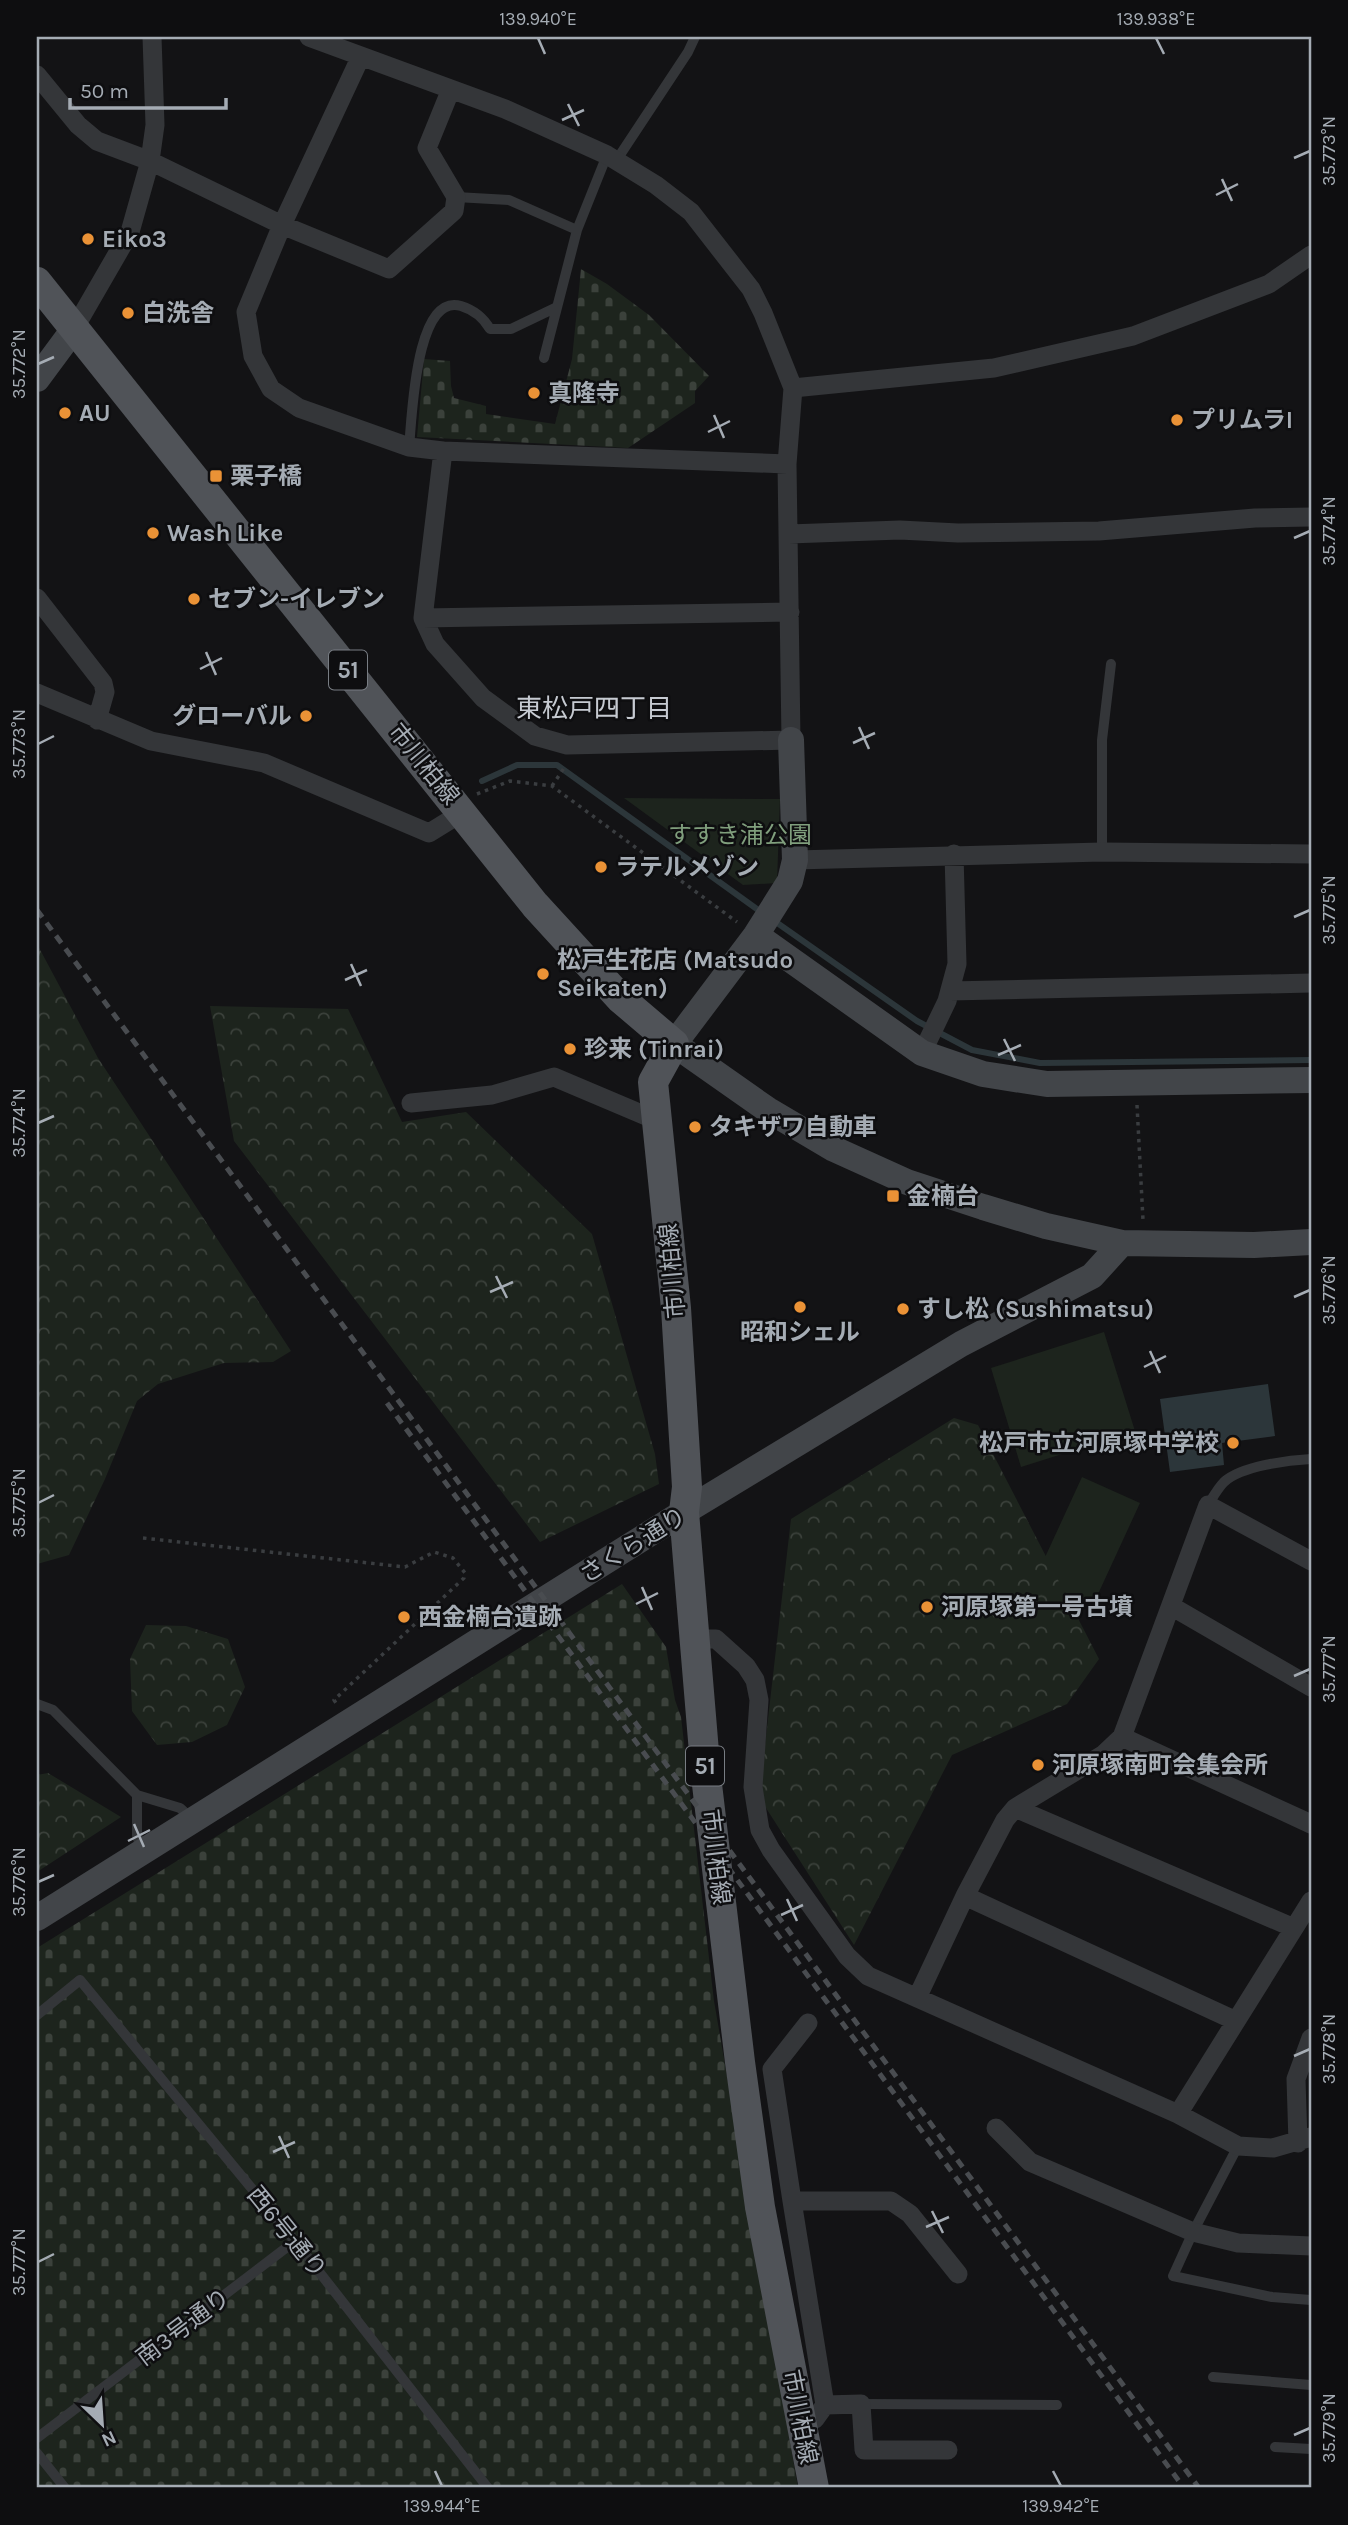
<svg xmlns="http://www.w3.org/2000/svg" width="1348" height="2525" font-family="Karla,'Noto Sans JP',sans-serif">
  <style>
    .green { fill: #1d241d }
    .forest { fill: url(#forest-crowns) }
    .cemetery { fill: url(#cemetery-stones) }
    .water { fill: #2c363a }
    .lines { fill: none; stroke-linecap: round; stroke-linejoin: round }
    .stream { stroke: #2c363a; stroke-width: 6 }
    .path { stroke: #3a3d40; stroke-width: 3.5; stroke-dasharray: 3.5 5; stroke-linecap: butt }
    .lane { stroke: #343639; stroke-width: 10 }
    .street { stroke: #343639; stroke-width: 19 }
    .secondary { stroke: #424549; stroke-width: 26 }
    .primary { stroke: #505358; stroke-width: 30 }
    .rail { stroke: #494c50; stroke-width: 5; stroke-dasharray: 9 7; stroke-linecap: butt }
    .ticks { fill: none; stroke: #a5acb4; stroke-width: 2.5 }
    .poi-dot { fill: #ea9236; stroke: #0e0e10; stroke-width: 2.5 }
    .labels { text-anchor: middle; dominant-baseline: central; stroke-width: 5; stroke-linejoin: round; paint-order: stroke }
    .shield { fill: #0e0e10; stroke: #787d83; stroke-width: 2 }
    .shield-label { font-size: 23px; font-weight: bold; fill: #a5acb4 }
    .poi-label { font-size: 24px; font-weight: bold; fill: #a5acb4; stroke: #0e0e10; text-anchor: start }
    .street-label { font-size: 24px; fill: #a5acb4; stroke: #0e0e10 }
    .park-label { font-size: 24px; fill: #809f7d; stroke: #0e0e10 }
    .neighbourhood-label { font-size: 26px; fill: #c6cad1; stroke: #0e0e10 }
    .neatline { fill: none; stroke: #a5acb4; stroke-width: 2.5 }
    .ticks-label { font-size: 18px; text-anchor: middle; fill: #a5acb4 }
  </style>
  <defs>
    <pattern id="forest-crowns" width="20" height="18" patternUnits="userSpaceOnUse" patternTransform="scale(1.75)"><rect width="20" height="18" fill="#1d241d"/><path d="M2 6a3 3 0 1 1 6 0M12 15a3 3 0 1 1 6 0" fill="none" stroke="#3b413b"/></pattern>
    <pattern id="cemetery-stones" width="16" height="16" patternUnits="userSpaceOnUse" patternTransform="scale(1.75)"><rect width="16" height="16" fill="#1d241d"/><path d="M2 7V4a2 2 0 0 1 4 0v3zM10 15v-3a2 2 0 0 1 4 0v3z" fill="#3b413b"/></pattern>
  </defs>
  <rect width="100%" height="100%" fill="#131315"/>
  <path class="green" d="M624 798 780 799 777 883 743 885Z
    M1104 1332 1135 1431 1021 1467 991 1368Z
    M1082 1477 1140 1503 1093 1605 1035 1579Z"/>
  <path class="forest" d="M37 944 98 1058 291 1351 273 1362 224 1363 158 1384 137 1401 105 1479 69 1555 37 1564Z
    M210 1006 348 1009 402 1122 466 1112 592 1234 655 1454 659 1484 540 1542 234 1141Z
    M954 1418 978 1425 1099 1659 1067 1704 952 1755 854 1945 759 1797 791 1519Z
    M146 1625 186 1626 228 1639 245 1687 227 1725 192 1742 157 1745 132 1711 130 1659Z
    M48 1773 121 1817 37 1872V1775Z"/>
  <path class="cemetery" d="M581 269 607 284 649 315 709 376 695 391V403L628 448 417 437 424 359 450 361 451 386 454 398 486 406V414L555 424 572 359Z
    M622 1584 666 1647 675 1700 681 1717 714 2001 798 2488H37V1948Z"/>
  <path class="water" d="M1268 1384 1275 1436 1222 1443 1224 1465 1170 1472 1160 1399Z"/>
  <g class="lines">
    <path class="stream" d="M482 781 517 765H557L761 912
      M773 920 917 1021 972 1050 1040 1063 1311 1060"/>
    <path class="path" d="M552 786 566 765
      M477 794 510 781 552 786 737 922
      M1137 1105 1143 1220
      M143 1538 405 1567 434 1552 453 1558 465 1573 464 1578 334 1700 336 1703"/>
    <path class="lane" d="M616 161 688 52 695 37
      M456 197 509 200 577 230 607 155
      M544 358 577 230
      M409 447C412 420 415 292 461 306 474 310 483 317 490 329H511L557 307
      M1102 852V740L1111 664
      M1208 1505C1213 1497 1218 1488 1224 1482 1241 1466 1289 1460 1311 1459
      M37 1704 53 1710 137 1795
      M142 1852 137 1835V1795L180 1808 191 1818
      M37 2015 80 1980 295 2241 488 2488
      M1238 2146 1193 2232 1173 2276 1272 2297 1311 2300
      M1213 2377 1311 2385
      M861 2404 1057 2405
      M37 2438 295 2241
      M1275 2447 1311 2449
      M37 2453 65 2488"/>
    <path class="street" d="M309 37 505 109 607 155 656 185 691 212 751 289 763 313 793 388
      M361 56 282 225 246 312 253 356 271 389 299 408 409 447 443 451 787 464
      M37 75 78 125 97 141 150 161 282 225 389 269 454 211 456 197 427 148 451 89
      M74 329 130 232 150 161 155 125 152 37
      M443 451 423 618 435 644 483 698 535 736 567 745 791 740 787 464 793 388 994 368 1133 336 1269 284 1311 255
      M789 534 900 530 958 533 1099 531 1255 518 1311 517
      M37 598 103 683 105 692 97 720
      M423 618 790 612
      M37 693 151 741 264 763 429 833 463 812
      M795 860 1102 852 1311 854
      M950 991 1311 983
      M922 1053 947 1001 957 964 954 854
      M411 1103 492 1095 554 1077 658 1121
      M1171 1606 1311 1687
      M694 1639H716L746 1666 755 1680 759 1700 753 1787 760 1830 771 1850 847 1956 868 1976 1178 2114 1238 2146 1273 2148 1311 2137
      M1122 1737 1311 1824
      M1015 1808 1294 1928
      M965 1896 1236 2021
      M917 1998 965 1896 1005 1820 1015 1808 1104 1754 1122 1737 1208 1505 1311 1561
      M808 2023 772 2069 792 2201H891L910 2214 958 2274
      M1178 2114 1311 1901
      M996 2128 1030 2162 1193 2232 1238 2243 1311 2246
      M1298 2143 1296 2079 1311 2038
      M792 2201 825 2405 815 2419 802 2423
      M825 2405 861 2404 864 2450H948"/>
    <path class="secondary" d="M37 379 74 329
      M791 740 795 860 790 881 756 935 674 1044 768 1110 834 1149 907 1182 983 1207 1046 1226 1122 1243 1254 1245 1311 1242
      M756 935 922 1053 983 1074 1047 1084 1311 1080
      M37 1918 684 1512 961 1344 1092 1276 1122 1243"/>
    <path class="primary" d="M37 282 535 905 621 999 674 1044 653 1082 676 1308 687 1487 684 1512 706 1776 740 2062 760 2207 814 2488"/>
    <path class="rail" d="M37 910 1199 2488
      M387 1403 1184 2488"/>
  </g>
  <path class="ticks" d="M538 38 545 54M1156 38 1164 54M568 104 579 126M562 120 584 110M1294 158 1310 151M1222 179 1232 201M1216 195 1238 184M38 364 54 357M714 415 724 438M708 432 730 421M1294 538 1310 531M206 652 216 675M200 669 222 658M859 727 869 749M853 743 875 733M38 744 54 736M1294 917 1310 910M351 964 361 986M345 980 367 970M1004 1039 1015 1061M998 1055 1021 1045M38 1123 54 1116M496 1276 507 1298M490 1292 513 1282M1294 1297 1310 1290M1150 1351 1160 1373M1144 1367 1166 1356M38 1503 54 1495M642 1587 652 1610M636 1604 658 1593M1294 1676 1310 1669M134 1824 144 1847M128 1841 150 1830M38 1882 54 1875M787 1899 797 1921M781 1915 803 1905M1294 2056 1310 2049M279 2136 289 2158M273 2152 295 2142M932 2211 943 2233M926 2227 949 2217M38 2262 54 2254M1294 2435 1310 2428M435 2471 442 2486M1053 2471 1061 2486"/>
  <g class="poi-dot">
    <circle cx="88" cy="239" r="7"/>
    <circle cx="128" cy="313" r="7"/>
    <circle cx="534" cy="393" r="7"/>
    <circle cx="65" cy="413" r="7"/>
    <circle cx="1177" cy="420" r="7"/>
    <rect x="209" y="469" width="14" height="14" rx="3.5"/>
    <circle cx="153" cy="533" r="7"/>
    <circle cx="194" cy="599" r="7"/>
    <circle cx="306" cy="716" r="7"/>
    <circle cx="601" cy="867" r="7"/>
    <circle cx="543" cy="974" r="7"/>
    <circle cx="570" cy="1049" r="7"/>
    <circle cx="695" cy="1127" r="7"/>
    <rect x="886" y="1189" width="14" height="14" rx="3.5"/>
    <circle cx="800" cy="1307" r="7"/>
    <circle cx="903" cy="1309" r="7"/>
    <circle cx="1233" cy="1443" r="7"/>
    <circle cx="927" cy="1607" r="7"/>
    <circle cx="404" cy="1617" r="7"/>
    <circle cx="1038" cy="1765" r="7"/>
  </g>
  <g class="labels">
    <g class="shield">
      <rect x="329" y="650.5" width="38" height="39" rx="5"/>
      <rect x="686" y="1746.5" width="38" height="39" rx="5"/>
    </g>
    <g class="shield-label">
      <text x="348" y="670">51</text>
      <text x="705" y="1766">51</text>
    </g>
    <g class="poi-label">
      <text x="102" y="239">Eiko3</text>
      <text x="142" y="313">白洗舎</text>
      <text x="548" y="393">真隆寺</text>
      <text x="79" y="413">AU</text>
      <text x="1191" y="420">プリムラI</text>
      <text x="230" y="476">栗子橋</text>
      <text x="167" y="533">Wash Like</text>
      <text x="208" y="599">セブン-イレブン</text>
      <text x="292" y="716" text-anchor="end">グローバル</text>
      <text x="615" y="867">ラテルメゾン</text>
      <text x="557" y="960">松戸生花店 (Matsudo<tspan x="557" dy="28">Seikaten)</tspan></text>
      <text x="584" y="1049">珍来 (Tinrai)</text>
      <text x="709" y="1127">タキザワ自動車</text>
      <text x="907" y="1196">金楠台</text>
      <text x="917" y="1309">すし松 (Sushimatsu)</text>
      <text x="800" y="1332" text-anchor="middle">昭和シェル</text>
      <text x="1219" y="1443" text-anchor="end">松戸市立河原塚中学校</text>
      <text x="941" y="1607">河原塚第一号古墳</text>
      <text x="418" y="1617">西金楠台遺跡</text>
      <text x="1052" y="1765">河原塚南町会集会所</text>
    </g>
    <g class="street-label">
      <text transform="translate(424 764) rotate(51)">市川柏線</text>
      <text transform="translate(672 1271) rotate(-95)">市川柏線</text>
      <text transform="translate(633 1545) rotate(-32)">さくら通り</text>
      <text transform="translate(716 1857) rotate(83)">市川柏線</text>
      <text transform="translate(287 2232) rotate(51)">西6号通り</text>
      <text transform="translate(183 2327) rotate(-37)">南3号通り</text>
      <text transform="translate(800 2417) rotate(79)">市川柏線</text>
    </g>
    <g class="park-label">
      <text x="740" y="835">すすき浦公園</text>
    </g>
    <g class="neighbourhood-label">
      <text x="594" y="708">東松戸四丁目</text>
    </g>
  </g>
  <rect width="1348" height="2525" fill="none" stroke="#0e0e10" stroke-width="77"/>
  <g transform="translate(102 2424) rotate(155)" stroke="#0e0e10" stroke-width="5" paint-order="stroke">
  <path d="M0-5L12 26L0 18L-12 26Z" fill="#a5acb4"/>
  <text y="-10" font-size="19" font-weight="bold" text-anchor="middle" fill="#a5acb4">N</text>
  </g>
  <path d="M70 98v10h156v-10" fill="none" stroke="#a5acb4" stroke-width="3.5"/>
  <text x="80" y="98" font-size="21" fill="#a5acb4" stroke="#0e0e10" stroke-width="5" paint-order="stroke">50 m</text>
  <rect x="38" y="38" width="1272" height="2448" class="neatline"/>
  <g class="ticks-label">
    <text x="538" y="25">139.940°E</text>
    <text x="1156" y="25">139.938°E</text>
    <text transform="translate(1329 151) rotate(-90)" y="6">35.773°N</text>
    <text transform="translate(19 364) rotate(-90)" y="6">35.772°N</text>
    <text transform="translate(1329 531) rotate(-90)" y="6">35.774°N</text>
    <text transform="translate(19 744) rotate(-90)" y="6">35.773°N</text>
    <text transform="translate(1329 910) rotate(-90)" y="6">35.775°N</text>
    <text transform="translate(19 1123) rotate(-90)" y="6">35.774°N</text>
    <text transform="translate(1329 1290) rotate(-90)" y="6">35.776°N</text>
    <text transform="translate(19 1503) rotate(-90)" y="6">35.775°N</text>
    <text transform="translate(1329 1669) rotate(-90)" y="6">35.777°N</text>
    <text transform="translate(19 1882) rotate(-90)" y="6">35.776°N</text>
    <text transform="translate(1329 2049) rotate(-90)" y="6">35.778°N</text>
    <text transform="translate(19 2262) rotate(-90)" y="6">35.777°N</text>
    <text transform="translate(1329 2428) rotate(-90)" y="6">35.779°N</text>
    <text x="442" y="2512">139.944°E</text>
    <text x="1061" y="2512">139.942°E</text>
  </g>
</svg>
